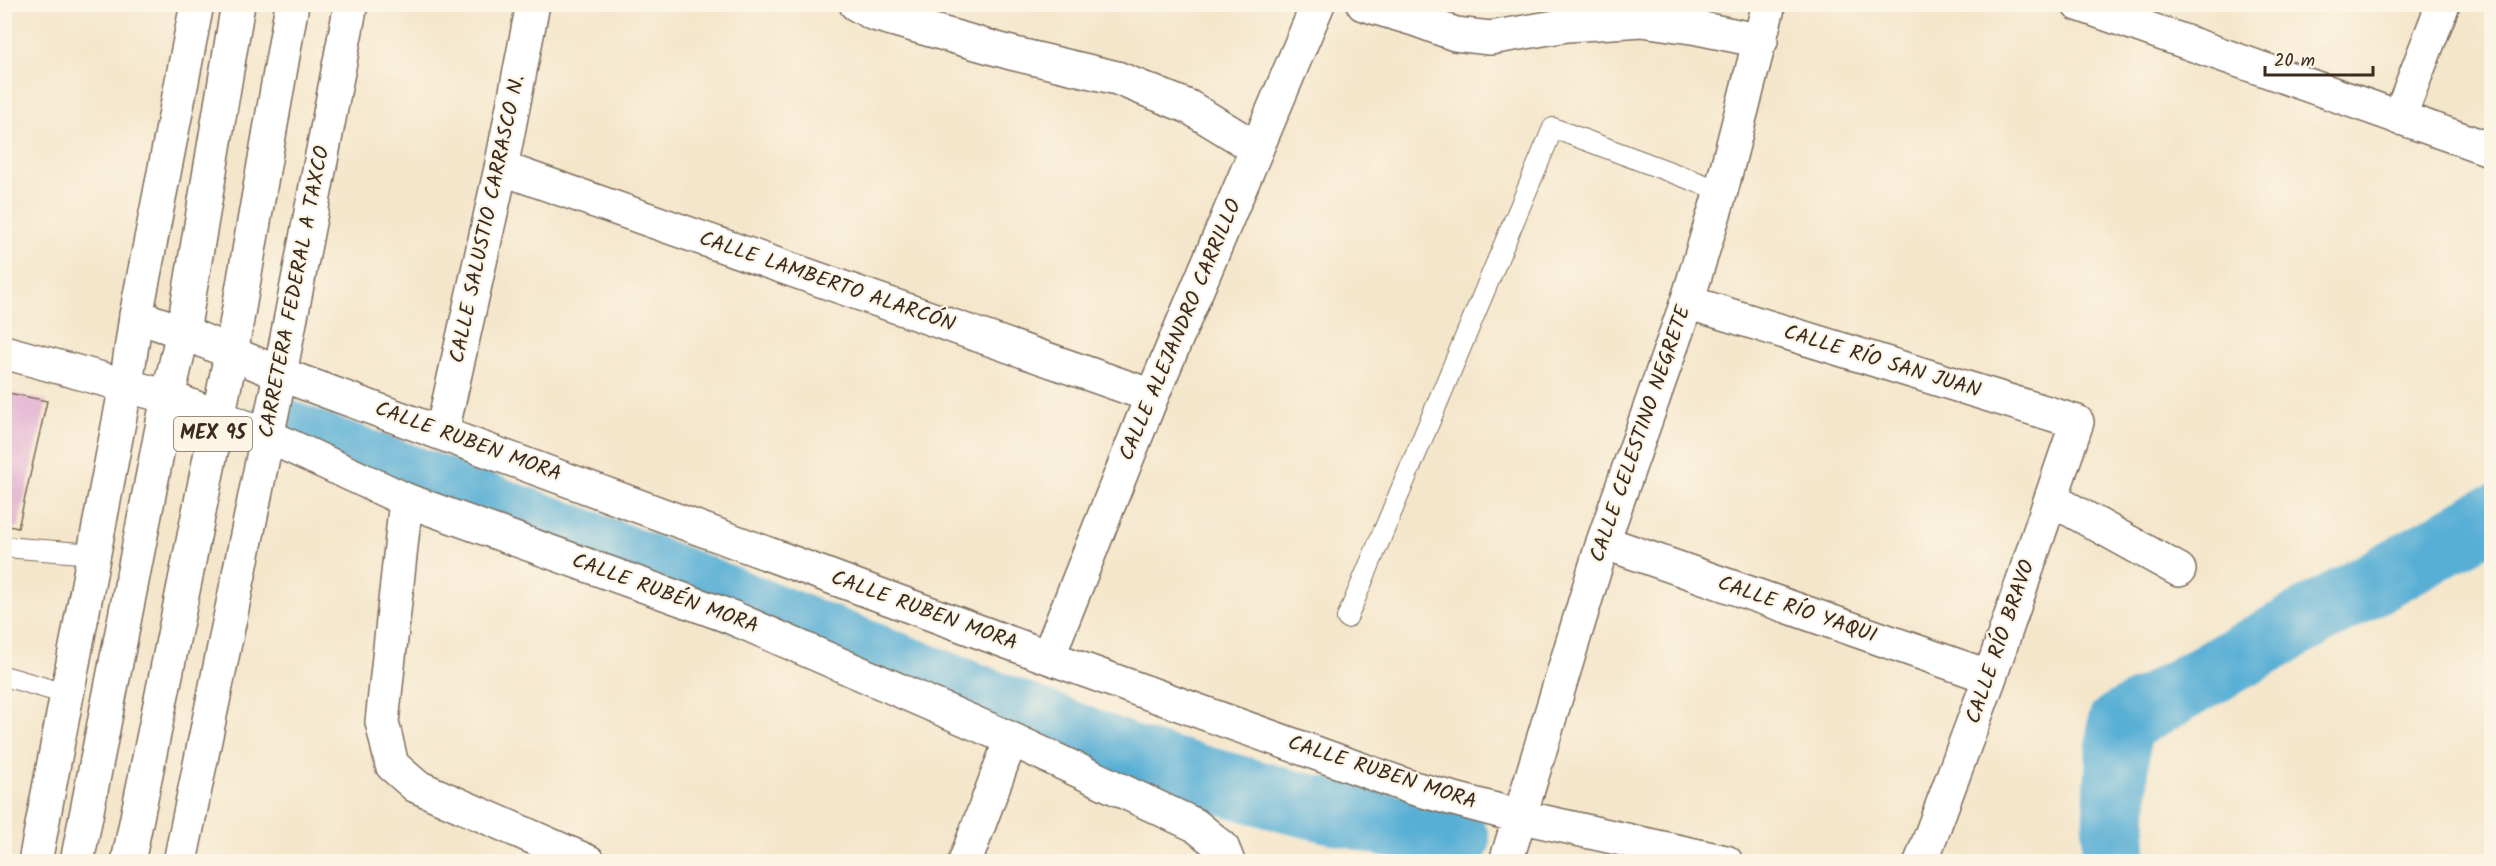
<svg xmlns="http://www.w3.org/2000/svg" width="2496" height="866" font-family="Kalam,sans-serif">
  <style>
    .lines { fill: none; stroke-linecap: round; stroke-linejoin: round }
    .river { stroke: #59afd5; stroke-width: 64 }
    .building { fill: #e1acd1 }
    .service-casing { stroke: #7c6c5b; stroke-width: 22 }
    .minor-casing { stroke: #7c6c5b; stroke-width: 36 }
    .tertiary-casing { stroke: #7c6c5b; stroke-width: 36 }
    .primary-casing { stroke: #7c6c5b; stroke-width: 36 }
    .service { stroke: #fff; stroke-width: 20 }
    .minor { stroke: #fff; stroke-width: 33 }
    .tertiary { stroke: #fff; stroke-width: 33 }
    .primary { stroke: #fff; stroke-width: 33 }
    .labels { text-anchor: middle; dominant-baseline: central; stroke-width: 4.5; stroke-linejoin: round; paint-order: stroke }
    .shield { fill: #fcf5e5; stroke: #75675a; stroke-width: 1.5 }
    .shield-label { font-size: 20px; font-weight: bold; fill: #3b2a1e }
    .street-label { font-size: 21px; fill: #3b2a1e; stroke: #fcf5e5 }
  </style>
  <rect width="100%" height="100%" fill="#fcf5e5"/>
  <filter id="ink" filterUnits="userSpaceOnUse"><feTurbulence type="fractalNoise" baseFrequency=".0167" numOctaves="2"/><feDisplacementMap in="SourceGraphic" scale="12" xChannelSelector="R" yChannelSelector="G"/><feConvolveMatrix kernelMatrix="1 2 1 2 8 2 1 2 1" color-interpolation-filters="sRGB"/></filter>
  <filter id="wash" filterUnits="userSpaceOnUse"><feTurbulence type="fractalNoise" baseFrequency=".008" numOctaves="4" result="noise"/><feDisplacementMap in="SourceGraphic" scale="24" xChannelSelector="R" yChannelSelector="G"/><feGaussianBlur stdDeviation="1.35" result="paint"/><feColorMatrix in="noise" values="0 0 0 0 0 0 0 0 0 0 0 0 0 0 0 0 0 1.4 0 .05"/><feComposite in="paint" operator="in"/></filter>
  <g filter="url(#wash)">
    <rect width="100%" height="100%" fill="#f4e6cb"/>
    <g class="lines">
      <path class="river" d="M278 429 574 537 1139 760 1292 802 1458 841
        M2113 862 2119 724 2492 517"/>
    </g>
    <g id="blocks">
      <path class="building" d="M4 392 47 401 18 528 4 525Z"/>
    </g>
  </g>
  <g filter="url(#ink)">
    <use href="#blocks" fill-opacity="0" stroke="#7c6c5b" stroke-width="1.5"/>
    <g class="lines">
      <defs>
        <path id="service" d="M4 547 94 554
          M1347 618 1553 128 1721 191
          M4 676 66 694"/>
        <path id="minor" d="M856 4 874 14 1011 53 1117 78 1189 107 1256 148
          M1363 4 1417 20 1455 34 1490 38 1567 25 1642 20 1698 28 1761 41
          M2399 118 2443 4
          M501 168 1152 396
          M1687 302 2077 422 1990 677 1921 862
          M136 316 183 332 280 374 1048 657 1413 788 1518 816 1726 862
          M4 352 168 397 268 436 406 500 731 617 1011 739 1195 825 1222 847 1228 862
          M442 432 501 168 533 4
          M2051 499 2179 570
          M406 500 382 722 392 765 416 786 589 862
          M1603 542 1990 677
          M1048 657 1152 396 1318 4
          M965 862 1011 739
          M1506 862 1603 542 1687 302 1721 191 1769 4"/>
        <path id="tertiary" d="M2078 4 2492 150
          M35 862 126 385 136 316 197 4
          M180 862 280 374 351 4"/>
        <path id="primary" d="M77 862 168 397 183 332 238 4
          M128 862 231 354 292 4"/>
      </defs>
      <use href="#service" class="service-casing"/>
      <use href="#minor" class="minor-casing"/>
      <use href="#tertiary" class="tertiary-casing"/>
      <use href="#primary" class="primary-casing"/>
      <use href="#service" class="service"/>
      <use href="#minor" class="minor"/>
      <use href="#tertiary" class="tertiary"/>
      <use href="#primary" class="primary"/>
    </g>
  </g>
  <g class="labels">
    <rect class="shield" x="174" y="417" width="78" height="34" rx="4.5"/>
    <g class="shield-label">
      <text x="213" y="434">MEX 95</text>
    </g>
    <g class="street-label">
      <text transform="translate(488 219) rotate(-78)">CALLE SALUSTIO CARRASCO N.</text>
      <text transform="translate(827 282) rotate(19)">CALLE LAMBERTO ALARCÓN</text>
      <text transform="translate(295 292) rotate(-79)">CARRETERA FEDERAL A TAXCO</text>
      <text transform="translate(1181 330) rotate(-67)">CALLE ALEJANDRO CARRILLO</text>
      <text transform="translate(1882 362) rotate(17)">CALLE RÍO SAN JUAN</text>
      <text transform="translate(1641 434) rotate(-71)">CALLE CELESTINO NEGRETE</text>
      <text transform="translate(468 442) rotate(20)">CALLE RUBEN MORA</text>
      <text transform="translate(665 594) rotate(20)">CALLE RUBÉN MORA</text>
      <text transform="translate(1797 610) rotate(19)">CALLE RÍO YAQUI</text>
      <text transform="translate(924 611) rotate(20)">CALLE RUBEN MORA</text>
      <text transform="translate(2001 642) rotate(-71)">CALLE RÍO BRAVO</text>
      <text transform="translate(1382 773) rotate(18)">CALLE RUBEN MORA</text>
    </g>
  </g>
  <rect width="2496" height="866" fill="none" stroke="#fcf5e5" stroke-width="24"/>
  <path d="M2265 66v9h108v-9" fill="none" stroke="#3b2a1e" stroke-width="3"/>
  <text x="2274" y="66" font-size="18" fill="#3b2a1e" stroke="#fcf5e5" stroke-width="4.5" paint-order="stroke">20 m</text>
</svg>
